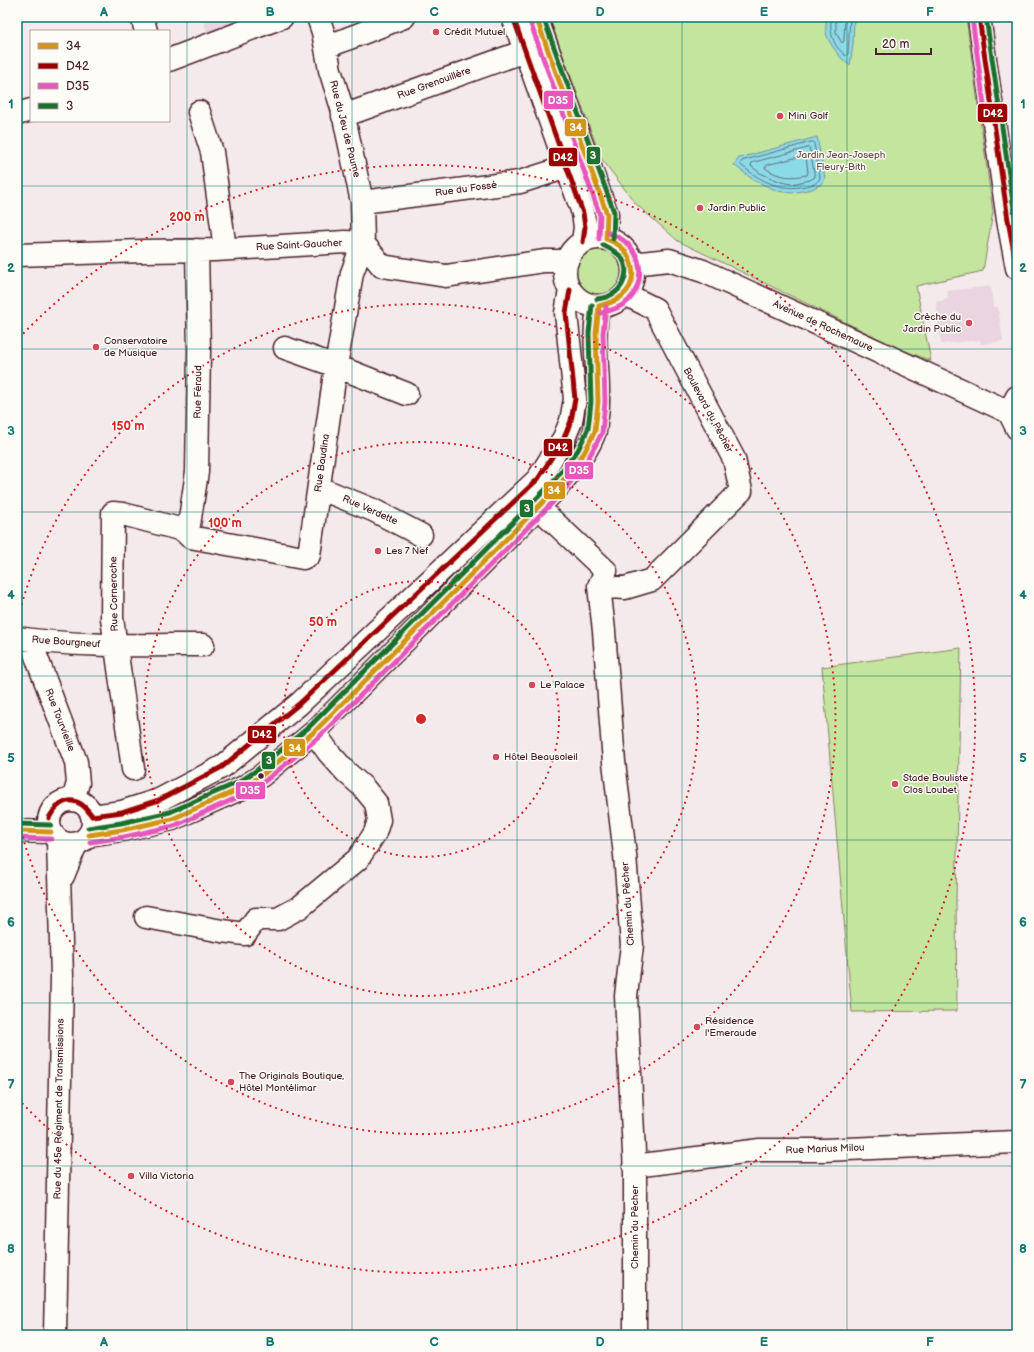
<svg xmlns="http://www.w3.org/2000/svg" width="1034" height="1352" font-family="'Balsamiq Sans',sans-serif">
  <style>
    .built { fill: #e9d4df }
    .green { fill: #c4e59e; stroke: #878264 }
    .water { fill: #8bdae8; stroke: #718f9c }
    .lines { fill: none; stroke-linecap: round; stroke-linejoin: round }
    .shore { stroke: #646a77; stroke-width: 1 }
    .street-casing { stroke: #4a1f2b; stroke-width: 25 }
    .secondary-casing { stroke: #4a1f2b; stroke-width: 25 }
    .street { stroke: #fdfcf7; stroke-width: 22 }
    .secondary { stroke: #fdfcf7; stroke-width: 22 }
    .bus-1-casing { stroke: #fdfcf7; stroke-width: 8 }
    .bus-2-casing { stroke: #fdfcf7; stroke-width: 8 }
    .bus-3-casing { stroke: #fdfcf7; stroke-width: 8 }
    .bus-4-casing { stroke: #fdfcf7; stroke-width: 8 }
    .bus-1 { stroke: #d29518; stroke-width: 5 }
    .bus-2 { stroke: #9b0000; stroke-width: 5 }
    .bus-3 { stroke: #e657bb; stroke-width: 5 }
    .bus-4 { stroke: #1d702d; stroke-width: 5 }
    .grid { fill: none; stroke: #0f766e; stroke-width: 1; stroke-opacity: 0.55 }
    .ring { fill: none; stroke: #d62828; stroke-width: 2; stroke-dasharray: 2 4 }
    .poi-dot { fill: #d1495b; stroke: #fdfcf7; stroke-width: 1.5 }
    .bus-dot { fill: #4a1f2b; stroke: #fdfcf7; stroke-width: 1.5 }
    .labels { text-anchor: middle; dominant-baseline: central; stroke-width: 3; stroke-linejoin: round; paint-order: stroke }
    .poi-label { font-size: 10px; fill: #4a1f2b; stroke: #fdfcf7; text-anchor: start }
    .street-label { font-size: 10px; fill: #4a1f2b; stroke: #fdfcf7 }
    .park-label { font-size: 10px; fill: #685048; stroke: #fdfcf7 }
    .centre { fill: #d62828; stroke: #fdfcf7; stroke-width: 2 }
    .ring-label { font-size: 12px; text-anchor: middle; font-weight: bold; fill: #d62828; stroke: #fdfcf7; stroke-width: 3; stroke-linejoin: round; paint-order: stroke }
    .line-badge { stroke: #fdfcf7; stroke-width: 1.5 }
    .badge-label { font-size: 11px; text-anchor: middle; font-weight: bold; fill: #fff }
    .neatline { fill: none; stroke: #0f766e; stroke-width: 1.5 }
    .grid-label { font-size: 13px; text-anchor: middle; font-weight: bold; fill: #0f766e }
  </style>
  <rect width="100%" height="100%" fill="#f4eaec"/>
  <filter id="ink" filterUnits="userSpaceOnUse"><feTurbulence type="fractalNoise" baseFrequency=".025" numOctaves="2"/><feDisplacementMap in="SourceGraphic" scale="8" xChannelSelector="R" yChannelSelector="G"/><feConvolveMatrix kernelMatrix="1 2 1 2 8 2 1 2 1" color-interpolation-filters="sRGB"/></filter>
  <g filter="url(#ink)">
    <path class="built" d="M203 17H258L208 37Z
      M991 286 993 307H998L1003 341 981 344 980 340 941 344 936 302 948 299 947 291Z"/>
    <path class="green" d="M549 17H966L993 212 983 271 916 286 931 361 898 348 678 241 636 204 601 158Z
      M575 271a24 24 0 1 1 48 0a24 24 0 1 1-48 0Z
      M961 648 956 901 957 1011 852 1012 822 667Z"/>
    <path class="water" d="M827 17H854L853 44 850 65C843 63 830 44 827 36 825 30 826 23 827 17Z
      M817 137 825 178 823 183 812 189 792 193 778 191 755 181 734 165 739 158Z"/>
    <g class="lines">
      <path class="shore" d="M831 17C830 33 832 45 846 56L848 54 850 17
        M836 17V33L842 43 844 41 845 17
        M813 142 814 144 820 177C818 184 812 185 805 186 781 192 758 180 740 164L742 161Z
        M809 148 810 150 815 177 810 180 792 184 781 182 760 173 751 166 752 163Z
        M804 156 806 157 808 172 807 175C791 178 779 178 765 168L767 165Z"/>
      <defs>
        <path id="street" d="M142 17 146 31
          M326 47 404 17
          M169 60 282 17
          M199 112 212 152 225 249
          M17 114 31 110
          M343 116 525 51
          M362 202 520 182 567 167
          M17 255 143 251 215 250 345 242 363 243 382 266 446 276 544 261H567
          M285 348 336 366 407 394
          M319 488 373 510 421 535
          M538 507 606 571 599 586 604 631 614 762 625 855 632 945 626 996 635 1172V1335
          M183 530 189 525 197 472 199 351 197 250
          M599 586 625 588 652 580 741 491 734 459 655 309 625 294
          M17 638C78 647 141 645 203 645
          M32 640 36 656 76 762 78 783 73 800
          M133 769 112 618 113 513 123 514 183 530 190 537 303 558 309 555 336 366 352 273 363 243 362 202 342 108 330 70 323 32 318 17
          M63 876 76 844
          M146 917 222 931 245 934 256 919H278L300 907 358 859 375 833 379 820 376 803 363 787 346 772 329 753 314 732
          M634 1166 760 1150H823L1017 1142
          M55 1335 62 977 58 840"/>
        <path id="secondary" d="M513 17 583 213 585 227 583 242
          M536 17 607 214 606 239
          M979 17 1008 220 1017 268
          M565 272a34 34 0 1 1 68 0a34 34 0 1 1-68 0Z
          M632 264 669 260 703 271 1009 412
          M1017 397 1009 412 1017 428
          M49 822a22 22 0 1 1 44 0a22 22 0 1 1-44 0Z
          M92 816 122 812 159 800 222 767 299 704 538 479 564 438 571 421 575 399 566 313 570 290
          M17 831 51 832
          M89 835 122 830 172 819 242 788 261 776 314 732 558 487C571 470 588 452 595 431 596 426 596 420 597 416 602 379 590 342 599 306"/>
      </defs>
      <use href="#street" class="street-casing"/>
      <use href="#secondary" class="secondary-casing"/>
      <use href="#street" class="street"/>
      <use href="#secondary" class="secondary"/>
      <defs>
        <path id="bus-1" d="M536 17 607 214 606 239
          M599 306C607 304 615 302 622 296 638 283 635 259 620 246 616 243 611 241 606 239
          M17 831 51 832
          M89 835 122 830 172 819 242 788 261 776 314 732 558 487 584 453 595 431 598 402 596 333 599 306"/>
        <path id="bus-2" d="M513 17 583 213 585 227 583 242
          M979 17 1008 220 1017 268
          M92 816 122 812 159 800 222 767 299 704 538 479 564 438 571 421 575 399 566 313 570 290
          M49 818C61 796 78 795 92 816"/>
        <path id="bus-3" d="M972 18 985 112
          M529 19 600 215 599 239
          M601 313C611 310 621 308 629 300 645 282 643 254 623 240 619 237 614 235 609 233
          M17 838 51 839
          M90 842 124 837 174 826 245 794 265 781 319 737 563 492 589 457 602 433 605 402 603 333 606 307"/>
        <path id="bus-4" d="M543 17 614 212 613 239
          M986 17 1017 230
          M597 299C601 298 606 298 609 296 624 290 631 270 621 257 616 251 610 249 603 245
          M17 824 51 825
          M88 828 121 823 170 812 239 782 257 770 309 727 553 482 578 450 588 429 591 402 589 333 592 305"/>
      </defs>
      <use href="#bus-1" class="bus-1-casing"/>
      <use href="#bus-2" class="bus-2-casing"/>
      <use href="#bus-3" class="bus-3-casing"/>
      <use href="#bus-4" class="bus-4-casing"/>
      <use href="#bus-1" class="bus-1"/>
      <use href="#bus-2" class="bus-2"/>
      <use href="#bus-3" class="bus-3"/>
      <use href="#bus-4" class="bus-4"/>
    </g>
  </g>
  <path class="grid" d="M187 17V1335M352 17V1335M517 17V1335M682 17V1335M847 17V1335M17 186H1017M17 349H1017M17 512H1017M17 676H1017M17 840H1017M17 1003H1017M17 1166H1017"/>
  <g class="ring">
    <circle cx="421" cy="719" r="138"/>
    <circle cx="421" cy="719" r="277"/>
    <path d="M17 622A415 415 0 1 1 17 816"/>
    <path d="M19 338A554 554 0 1 1 19 1100"/>
  </g>
  <g class="poi-dot">
    <circle cx="436" cy="32" r="4"/>
    <circle cx="780" cy="116" r="4"/>
    <circle cx="700" cy="208" r="4"/>
    <circle cx="969" cy="323" r="4"/>
    <circle cx="96" cy="347" r="4"/>
    <circle cx="378" cy="551" r="4"/>
    <circle cx="532" cy="685" r="4"/>
    <circle cx="496" cy="757" r="4"/>
    <circle cx="895" cy="784" r="4"/>
    <circle cx="697" cy="1027" r="4"/>
    <circle cx="231" cy="1082" r="4"/>
    <circle cx="131" cy="1176" r="4"/>
  </g>
  <circle class="bus-dot" cx="261" cy="776" r="3.5"/>
  <g class="labels">
    <g class="poi-label">
      <text x="444" y="32">Crédit Mutuel</text>
      <text x="788" y="116">Mini Golf</text>
      <text x="708" y="208">Jardin Public</text>
      <text x="961" y="317" text-anchor="end">Crèche du<tspan x="961" dy="12">Jardin Public</tspan></text>
      <text x="104" y="341">Conservatoire<tspan x="104" dy="12">de Musique</tspan></text>
      <text x="386" y="551">Les 7 Nef</text>
      <text x="540" y="685">Le Palace</text>
      <text x="504" y="757">Hôtel Beausoleil</text>
      <text x="903" y="778">Stade Bouliste<tspan x="903" dy="12">Clos Loubet</tspan></text>
      <text x="705" y="1021">Résidence<tspan x="705" dy="12">l'Emeraude</tspan></text>
      <text x="239" y="1076">The Originals Boutique,<tspan x="239" dy="12">Hôtel Montélimar</tspan></text>
      <text x="139" y="1176">Villa Victoria</text>
    </g>
    <g class="street-label">
      <text transform="translate(434 83) rotate(-20)">Rue Grenouillère</text>
      <text transform="translate(345 129) rotate(76)">Rue du Jeu de Paume</text>
      <text transform="translate(466 189) rotate(-8)">Rue du Fossé</text>
      <text transform="translate(299 245) rotate(-3)">Rue Saint-Gaucher</text>
      <text transform="translate(823 326) rotate(25)">Avenue de Rochemaure</text>
      <text transform="translate(198 392) rotate(-89)">Rue Féraud</text>
      <text transform="translate(708 410) rotate(62)">Boulevard du Pêcher</text>
      <text transform="translate(322 463) rotate(-82)">Rue Baudina</text>
      <text transform="translate(370 510) rotate(24)">Rue Verdette</text>
      <text transform="translate(114 594) rotate(-91)">Rue Corneroche</text>
      <text transform="translate(66 642) rotate(4)">Rue Bourgneuf</text>
      <text transform="translate(60 720) rotate(69)">Rue Tourvieille</text>
      <text transform="translate(628 904) rotate(-94)">Chemin du Pêcher</text>
      <text transform="translate(59 1109) rotate(-89)">Rue du 45e Régiment de Transmissions</text>
      <text transform="translate(825 1149) rotate(-2)">Rue Marius Milou</text>
      <text transform="translate(635 1227) rotate(-90)">Chemin du Pêcher</text>
    </g>
    <g class="park-label">
      <text x="841" y="155">Jardin Jean-Joseph<tspan x="841" dy="12">Fleury-Bith</tspan></text>
    </g>
  </g>
  <circle cx="421" cy="719" r="6" class="centre"/>
  <g class="ring-label">
    <text x="187" y="221">200 m</text>
    <text x="128" y="430">150 m</text>
    <text x="225" y="527">100 m</text>
    <text x="323" y="626">50 m</text>
  </g>
  <g class="line-badge">
    <rect x="543" y="90" width="31" height="20" rx="4" fill="#e657bb"/>
    <rect x="977" y="103" width="31" height="20" rx="4" fill="#9b0000"/>
    <rect x="564" y="118" width="23" height="19" rx="4" fill="#d29518"/>
    <rect x="586" y="146" width="15" height="19" rx="4" fill="#1d702d"/>
    <rect x="548" y="147" width="30" height="20" rx="4" fill="#9b0000"/>
    <rect x="543" y="438" width="30" height="19" rx="4" fill="#9b0000"/>
    <rect x="564" y="461" width="30" height="19" rx="4" fill="#e657bb"/>
    <rect x="543" y="481" width="23" height="19" rx="4" fill="#d29518"/>
    <rect x="519" y="499" width="15" height="19" rx="4" fill="#1d702d"/>
    <rect x="247" y="725" width="30" height="19" rx="4" fill="#9b0000"/>
    <rect x="283" y="738" width="23" height="19" rx="4" fill="#d29518"/>
    <rect x="261" y="751" width="15" height="19" rx="4" fill="#1d702d"/>
    <rect x="235" y="781" width="31" height="19" rx="4" fill="#e657bb"/>
  </g>
  <g class="badge-label">
    <text x="558" y="104">D35</text>
    <text x="993" y="117">D42</text>
    <text x="576" y="131">34</text>
    <text x="593" y="159">3</text>
    <text x="563" y="161">D42</text>
    <text x="558" y="451">D42</text>
    <text x="579" y="474">D35</text>
    <text x="554" y="494">34</text>
    <text x="527" y="512">3</text>
    <text x="262" y="738">D42</text>
    <text x="295" y="752">34</text>
    <text x="269" y="764">3</text>
    <text x="250" y="794">D35</text>
  </g>
  <rect width="1034" height="1352" fill="none" stroke="#fdfcf7" stroke-width="44"/>
  <rect x="30" y="30" width="140" height="92" fill="#fdfcf7" stroke="#b5a4a5"/>
  <rect x="38" y="43" width="20" height="6" fill="#d29518" stroke="#b5a4a5"/>
  <text x="66" y="50" font-size="12" fill="#4a1f2b">34</text>
  <rect x="38" y="63" width="20" height="6" fill="#9b0000" stroke="#b5a4a5"/>
  <text x="66" y="70" font-size="12" fill="#4a1f2b">D42</text>
  <rect x="38" y="83" width="20" height="6" fill="#e657bb" stroke="#b5a4a5"/>
  <text x="66" y="90" font-size="12" fill="#4a1f2b">D35</text>
  <rect x="38" y="103" width="20" height="6" fill="#1d702d" stroke="#b5a4a5"/>
  <text x="66" y="110" font-size="12" fill="#4a1f2b">3</text>
  <path d="M876 48v6h55v-6" fill="none" stroke="#4a1f2b" stroke-width="2"/>
  <text x="882" y="48" font-size="12" fill="#4a1f2b" stroke="#fdfcf7" stroke-width="3" paint-order="stroke">20 m</text>
  <rect x="22" y="22" width="990" height="1308" class="neatline"/>
  <g class="grid-label">
    <text x="104" y="16">A</text>
    <text x="270" y="16">B</text>
    <text x="434" y="16">C</text>
    <text x="600" y="16">D</text>
    <text x="764" y="16">E</text>
    <text x="930" y="16">F</text>
    <text x="11" y="108">1</text>
    <text x="1023" y="108">1</text>
    <text x="11" y="272">2</text>
    <text x="1023" y="272">2</text>
    <text x="11" y="435">3</text>
    <text x="1023" y="435">3</text>
    <text x="11" y="599">4</text>
    <text x="1023" y="599">4</text>
    <text x="11" y="762">5</text>
    <text x="1023" y="762">5</text>
    <text x="11" y="926">6</text>
    <text x="1023" y="926">6</text>
    <text x="11" y="1089">7</text>
    <text x="1023" y="1089">7</text>
    <text x="11" y="1253">8</text>
    <text x="1023" y="1253">8</text>
    <text x="104" y="1346">A</text>
    <text x="270" y="1346">B</text>
    <text x="434" y="1346">C</text>
    <text x="600" y="1346">D</text>
    <text x="764" y="1346">E</text>
    <text x="930" y="1346">F</text>
  </g>
</svg>
